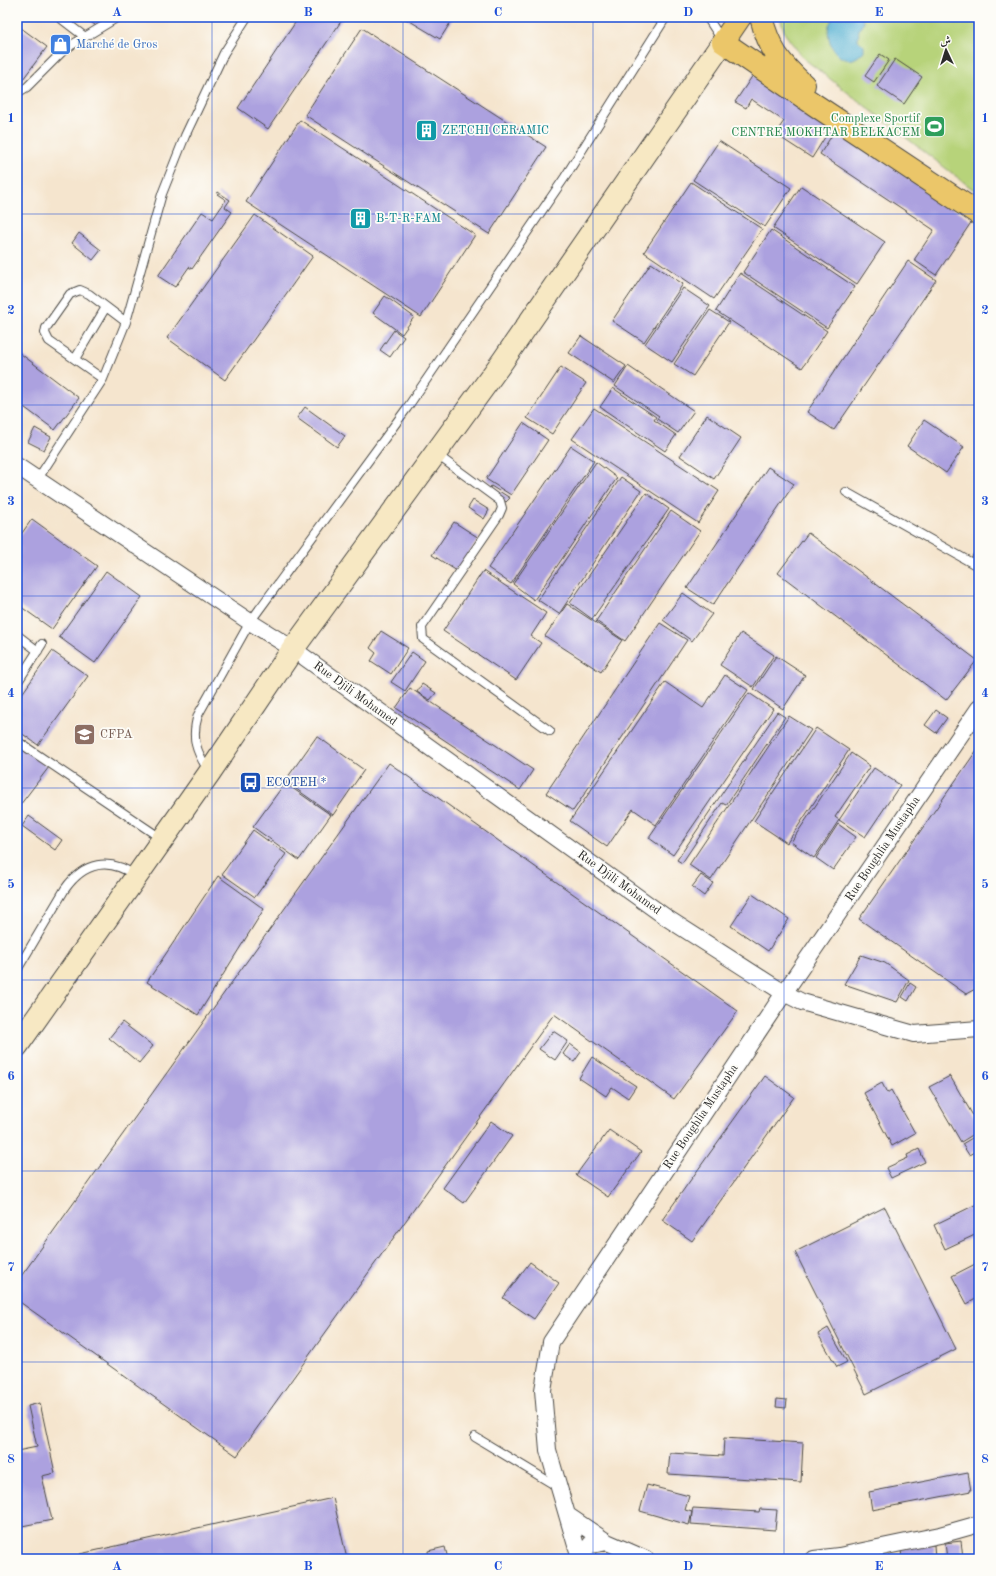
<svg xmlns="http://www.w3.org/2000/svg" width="996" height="1576" font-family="'Old Standard TT',Amiri,serif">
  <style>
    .green { fill: #b7d37a; stroke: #717f52 }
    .water { fill: #55b1d3; stroke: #406e7f }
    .building { fill: #aca1df }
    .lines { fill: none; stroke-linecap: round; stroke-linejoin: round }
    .lane-casing { stroke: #494743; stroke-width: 10 }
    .street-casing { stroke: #494743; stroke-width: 18 }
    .secondary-casing { stroke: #494743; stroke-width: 24 }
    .primary-casing { stroke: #494743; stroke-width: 24 }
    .lane { stroke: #fff; stroke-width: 8 }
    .street { stroke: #fff; stroke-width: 16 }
    .secondary { stroke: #f7e8c3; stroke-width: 22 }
    .primary { stroke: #ebc669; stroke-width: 22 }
    .grid { fill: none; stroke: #1d4ed8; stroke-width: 1; stroke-opacity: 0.55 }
    .labels { text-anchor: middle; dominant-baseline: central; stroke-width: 3.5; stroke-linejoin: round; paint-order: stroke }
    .shop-label { font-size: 12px; fill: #366cbe; stroke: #fdfcf7; text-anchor: start }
    .leisure-label { font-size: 12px; fill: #27864d; stroke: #fdfcf7; text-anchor: end }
    .culture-label { font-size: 12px; fill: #0d838f; stroke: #fdfcf7; text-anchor: start }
    .street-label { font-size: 12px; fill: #2b2b2b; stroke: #fdfcf7 }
    .education-label { font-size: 12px; fill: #785e54; stroke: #fdfcf7; text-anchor: start }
    .transit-label { font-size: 12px; fill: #164399; stroke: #fdfcf7; text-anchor: start }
    .neatline { fill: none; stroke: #1d4ed8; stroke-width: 1.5 }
    .grid-label { font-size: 13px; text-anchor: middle; font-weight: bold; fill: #1d4ed8 }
  </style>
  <rect width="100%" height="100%" fill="#fdfcf7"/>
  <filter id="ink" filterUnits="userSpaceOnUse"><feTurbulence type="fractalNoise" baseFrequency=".025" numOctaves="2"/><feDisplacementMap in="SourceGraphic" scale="8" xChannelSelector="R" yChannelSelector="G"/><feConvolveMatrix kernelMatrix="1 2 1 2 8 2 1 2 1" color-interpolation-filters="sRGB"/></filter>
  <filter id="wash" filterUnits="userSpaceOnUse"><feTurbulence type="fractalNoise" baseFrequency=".012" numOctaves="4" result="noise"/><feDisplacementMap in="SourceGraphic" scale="16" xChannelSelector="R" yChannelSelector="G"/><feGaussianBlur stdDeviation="0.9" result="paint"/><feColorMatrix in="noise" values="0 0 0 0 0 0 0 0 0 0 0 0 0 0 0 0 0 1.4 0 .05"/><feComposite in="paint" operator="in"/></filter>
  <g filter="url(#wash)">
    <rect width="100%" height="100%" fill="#f5e5ce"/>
    <path class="green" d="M780 17H979V194L803 58 785 34Z"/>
    <path class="water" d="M834 17H862L864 22 859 29 858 40 864 46V51C845 74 824 46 829 25 830 23 832 19 834 17Z"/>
    <g id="blocks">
      <path class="building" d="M84 17H107L99 28Z
        M299 17H344L268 129 238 108Z
        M403 17H454L440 39Z
        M17 25 47 47 17 87Z
        M362 28 546 147 489 234 305 115Z
        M880 54 889 60 874 82 865 76Z
        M895 59 922 77 904 104 877 86Z
        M753 75 832 126 812 158 775 134 784 121 751 99 746 108 735 102Z
        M300 120 475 235 421 317 246 202Z
        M836 129 972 221 936 275 914 260 934 230 820 154Z
        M719 141 791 188 765 227 693 180Z
        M691 182 762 229 714 299 644 252Z
        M801 186 885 242 857 284 773 228Z
        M218 192 230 200 225 207 232 212 192 269 189 267 175 287 158 276 202 212 213 219 226 200 217 194Z
        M255 215 313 256 225 380 167 338Z
        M771 230 855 287 827 328 743 272Z
        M79 233 101 250 93 260 72 243Z
        M908 261 936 280 834 430 807 412Z
        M651 263 683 284 644 342 612 321Z
        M740 273 827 331 802 368 716 311Z
        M683 288 710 306 672 362 645 344Z
        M385 296 414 317 402 334 373 313Z
        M710 310 729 322 693 376 674 364Z
        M394 330 404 337 390 357 380 350Z
        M581 336 626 366 614 383 569 353Z
        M17 351 79 398 55 430 17 402Z
        M628 366 694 411 678 433 657 419 659 416 615 386Z
        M561 367 586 383 552 434 527 418Z
        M613 388 656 417 654 420 676 435 665 451 600 407Z
        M305 407 345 436 337 447 297 418Z
        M594 408 719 491 698 523 572 439Z
        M707 415 741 438 714 479 680 456Z
        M924 420 964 447 946 473 907 446Z
        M523 423 548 440 511 495 486 479Z
        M35 428 51 437 44 450 28 442Z
        M571 446 594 461 511 584 488 568Z
        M596 462 617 478 534 600 513 584Z
        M768 467 794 484 713 605 687 588Z
        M621 477 641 491 559 614 538 600Z
        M491 486 510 498 506 502 488 491Z
        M646 493 669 509 592 619 570 603Z
        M473 500 489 510 484 519 468 508Z
        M671 511 700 531 625 641 596 621Z
        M32 519 97 566 52 629 17 604V540Z
        M454 522 479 538 457 571 432 555Z
        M808 533 977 660 946 700 778 573Z
        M106 571 142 597 95 663 59 637Z
        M483 571 546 613 531 636 541 643 516 680 443 631Z
        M683 593 712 614 692 641 663 620Z
        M567 604 622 640 601 672 545 636Z
        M660 623 687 640 573 811 546 793Z
        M381 631 408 648 391 674 371 661 376 653 370 648Z
        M741 633 774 655 753 687 720 665Z
        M52 651 88 676 38 745 17 730V701Z
        M412 652 425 661 405 691 391 682Z
        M776 656 805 675 783 709 754 689Z
        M725 675 748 690 656 825 633 809 607 847 570 821 665 682 703 708Z
        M422 684 436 693 430 700 417 692Z
        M410 688 533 770 520 790 396 708Z
        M749 693 773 709 673 855 649 838Z
        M936 710 947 718 936 733 925 725Z
        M777 712 785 717 726 805 722 803 682 863 677 860Z
        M789 716 811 730 711 880 689 865Z
        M816 728 849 750 787 843 754 821Z
        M317 736 364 770 333 815 285 781Z
        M17 745 49 767 17 809Z
        M979 747V987L966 994 859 919Z
        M851 753 870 766 835 817 839 820 814 858 791 842Z
        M389 763 738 1011 674 1099 554 1014 237 1456 17 1300V1282Z
        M874 768 900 785 865 837 839 820Z
        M285 783 331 815 299 860 253 827Z
        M29 816 62 840 55 850 22 826Z
        M838 824 856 837 833 870 816 858Z
        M253 830 286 854 255 897 222 874Z
        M701 875 713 883 704 896 692 887Z
        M218 876 264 909 198 1015 147 982Z
        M752 894 789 919 768 951 731 926Z
        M861 955 885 963 909 980 897 1002 844 984Z
        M910 983 916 987 908 1001 902 997Z
        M122 1022 153 1046 139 1063 109 1038Z
        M553 1031 568 1041 555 1060 539 1049Z
        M570 1044 581 1052 574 1062 563 1054Z
        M592 1057 636 1086 628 1098 612 1087 606 1096 579 1078Z
        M765 1076 794 1097 692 1241 662 1220Z
        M950 1076 979 1126V1131L961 1142 929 1087Z
        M882 1083 887 1093 891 1090 915 1133 892 1146 864 1093Z
        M491 1121 512 1136 464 1203 443 1188Z
        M609 1130 641 1152 608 1197 576 1175Z
        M979 1134V1149L969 1155 962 1144Z
        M919 1149 925 1162 891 1178 886 1168 908 1158 907 1155Z
        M979 1203V1233L945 1249 934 1225Z
        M885 1207 956 1349 866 1394 795 1252Z
        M530 1262 559 1283 534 1319 503 1298Z
        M979 1262V1297L967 1304 952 1276Z
        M828 1328 847 1362 837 1367 818 1334Z
        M777 1399 787 1400 786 1408 776 1407Z
        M40 1403 55 1473 42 1476 52 1520 17 1527V1451L37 1447 28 1406Z
        M724 1438 803 1443 801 1482 668 1474 670 1453 723 1456Z
        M968 1473 971 1491 872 1510 869 1492Z
        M647 1485 689 1496 685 1510 692 1512 693 1508 759 1512 760 1509 777 1510 775 1530 691 1524 692 1512 689 1525 640 1511Z
        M333 1498 347 1559H81L80 1554Z
        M961 1541 963 1559H947L945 1543Z
        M934 1545 935 1559H902L901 1549Z
        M445 1547 448 1559H429L428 1551Z"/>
    </g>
  </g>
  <g filter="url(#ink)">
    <use href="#blocks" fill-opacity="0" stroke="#494743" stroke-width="1"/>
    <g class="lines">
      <defs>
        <path id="lane" d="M59 17 85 37
          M707 17 722 40
          M17 93 27 87 65 49 118 17
          M75 359 106 307
          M103 379 49 341 45 333 46 328 70 294 80 290 89 294 126 322
          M436 454 500 501 502 508 499 515 422 627 423 639 550 731
          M37 480 103 379 126 322 162 194 185 136 224 53 247 17
          M846 492 979 567
          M973 563 979 554
          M17 635 38 651
          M17 683 42 644
          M17 741 162 839
          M209 771C196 752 191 738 198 715L250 622 407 408 565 177 666 17
          M17 970 65 889C84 862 109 857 136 876
          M475 1437 558 1487"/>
        <path id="street" d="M17 466 250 622 293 649 667 918 784 993 802 1002 914 1034 979 1029
          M567 1515 607 1542
          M580 1559 548 1450 543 1390 551 1342 784 993 979 708
          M584 1559 590 1545 607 1542 646 1559
          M814 1559 839 1556 940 1535 979 1524"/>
        <path id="secondary" d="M17 1046 210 772 293 649 502 362 723 42"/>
        <path id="primary" d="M740 17 723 42 815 105 979 214
          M761 17C769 49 780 63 804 85"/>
      </defs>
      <use href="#lane" class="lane-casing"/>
      <use href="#street" class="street-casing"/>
      <use href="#secondary" class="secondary-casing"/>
      <use href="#primary" class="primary-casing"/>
      <use href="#lane" class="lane"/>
      <use href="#street" class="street"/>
      <use href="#secondary" class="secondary"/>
      <use href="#primary" class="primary"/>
    </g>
  </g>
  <path class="grid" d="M212 17V1559M403 17V1559M593 17V1559M784 17V1559M17 214H979M17 405H979M17 596H979M17 788H979M17 980H979M17 1171H979M17 1362H979"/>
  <defs>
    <symbol id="shop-square" viewBox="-11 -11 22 22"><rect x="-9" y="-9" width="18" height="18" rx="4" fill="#3f7fe0" stroke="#fdfcf7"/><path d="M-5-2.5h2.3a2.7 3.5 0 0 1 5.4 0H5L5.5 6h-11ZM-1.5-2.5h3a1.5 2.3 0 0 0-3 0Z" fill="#fff"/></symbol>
    <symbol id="stadium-square" viewBox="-11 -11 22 22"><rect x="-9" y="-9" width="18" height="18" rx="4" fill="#2e9e5b" stroke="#fdfcf7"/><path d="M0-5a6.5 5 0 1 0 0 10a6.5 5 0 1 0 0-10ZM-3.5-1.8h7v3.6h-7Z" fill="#fff"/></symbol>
    <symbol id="building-square" viewBox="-11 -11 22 22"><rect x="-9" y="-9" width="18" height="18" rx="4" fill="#0f9aa8" stroke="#fdfcf7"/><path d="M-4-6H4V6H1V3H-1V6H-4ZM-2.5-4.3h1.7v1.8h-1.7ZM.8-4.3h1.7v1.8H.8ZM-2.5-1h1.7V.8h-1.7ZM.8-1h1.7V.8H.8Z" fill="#fff"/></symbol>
    <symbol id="university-square" viewBox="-11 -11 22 22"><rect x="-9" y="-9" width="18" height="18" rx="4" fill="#8d6e63" stroke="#fdfcf7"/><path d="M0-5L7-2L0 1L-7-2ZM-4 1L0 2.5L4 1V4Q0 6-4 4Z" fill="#fff"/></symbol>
    <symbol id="bus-square" viewBox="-11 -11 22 22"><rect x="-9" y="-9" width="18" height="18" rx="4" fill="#1a4fb4" stroke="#fdfcf7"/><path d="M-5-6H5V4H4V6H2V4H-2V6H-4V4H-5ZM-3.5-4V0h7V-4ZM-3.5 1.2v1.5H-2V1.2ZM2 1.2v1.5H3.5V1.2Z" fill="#fff"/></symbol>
  </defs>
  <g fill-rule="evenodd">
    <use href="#shop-square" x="48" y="32" width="25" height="25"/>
    <use href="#stadium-square" x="922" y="114" width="25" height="25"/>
    <use href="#building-square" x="414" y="118" width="25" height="25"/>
    <use href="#building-square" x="348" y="206" width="25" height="25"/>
    <use href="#university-square" x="72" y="722" width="25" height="25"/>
    <use href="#bus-square" x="238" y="770" width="25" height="25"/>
  </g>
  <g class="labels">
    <g class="shop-label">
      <text x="76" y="45">Marché de Gros</text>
    </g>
    <g class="leisure-label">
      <text x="920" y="119">Complexe Sportif<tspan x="920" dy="14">CENTRE MOKHTAR BELKACEM</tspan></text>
    </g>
    <g class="culture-label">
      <text x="442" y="131">ZETCHI CERAMIC</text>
      <text x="376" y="219">B-T-R-FAM</text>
    </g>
    <g class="street-label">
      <text transform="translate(355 694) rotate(36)">Rue Djili Mohamed</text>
      <text transform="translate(883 849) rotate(-56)">Rue Boughlia Mustapha</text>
      <text transform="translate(619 883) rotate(36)">Rue Djili Mohamed</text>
      <text transform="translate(701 1117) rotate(-56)">Rue Boughlia Mustapha</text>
    </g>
    <g class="education-label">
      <text x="100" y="735">CFPA</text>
    </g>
    <g class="transit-label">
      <text x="266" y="783">ECOTEH *</text>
    </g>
  </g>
  <rect width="996" height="1576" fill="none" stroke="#fdfcf7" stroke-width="44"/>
  <g transform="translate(946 50) rotate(356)" stroke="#fdfcf7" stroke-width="3" paint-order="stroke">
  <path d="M0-3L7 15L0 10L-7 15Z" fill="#2b2b2b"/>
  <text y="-6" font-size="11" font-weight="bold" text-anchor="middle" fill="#2b2b2b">ش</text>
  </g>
  <rect x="22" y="22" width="952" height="1532" class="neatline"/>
  <g class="grid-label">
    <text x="117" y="16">A</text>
    <text x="308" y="16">B</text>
    <text x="498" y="16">C</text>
    <text x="688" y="16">D</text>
    <text x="879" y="16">E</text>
    <text x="11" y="122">1</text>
    <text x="985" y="122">1</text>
    <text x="11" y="314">2</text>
    <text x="985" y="314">2</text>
    <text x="11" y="505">3</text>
    <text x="985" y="505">3</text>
    <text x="11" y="697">4</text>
    <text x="985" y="697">4</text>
    <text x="11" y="888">5</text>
    <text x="985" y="888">5</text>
    <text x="11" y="1080">6</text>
    <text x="985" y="1080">6</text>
    <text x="11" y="1271">7</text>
    <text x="985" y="1271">7</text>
    <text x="11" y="1463">8</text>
    <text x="985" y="1463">8</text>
    <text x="117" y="1570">A</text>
    <text x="308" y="1570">B</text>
    <text x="498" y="1570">C</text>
    <text x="688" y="1570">D</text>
    <text x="879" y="1570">E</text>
  </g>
</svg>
